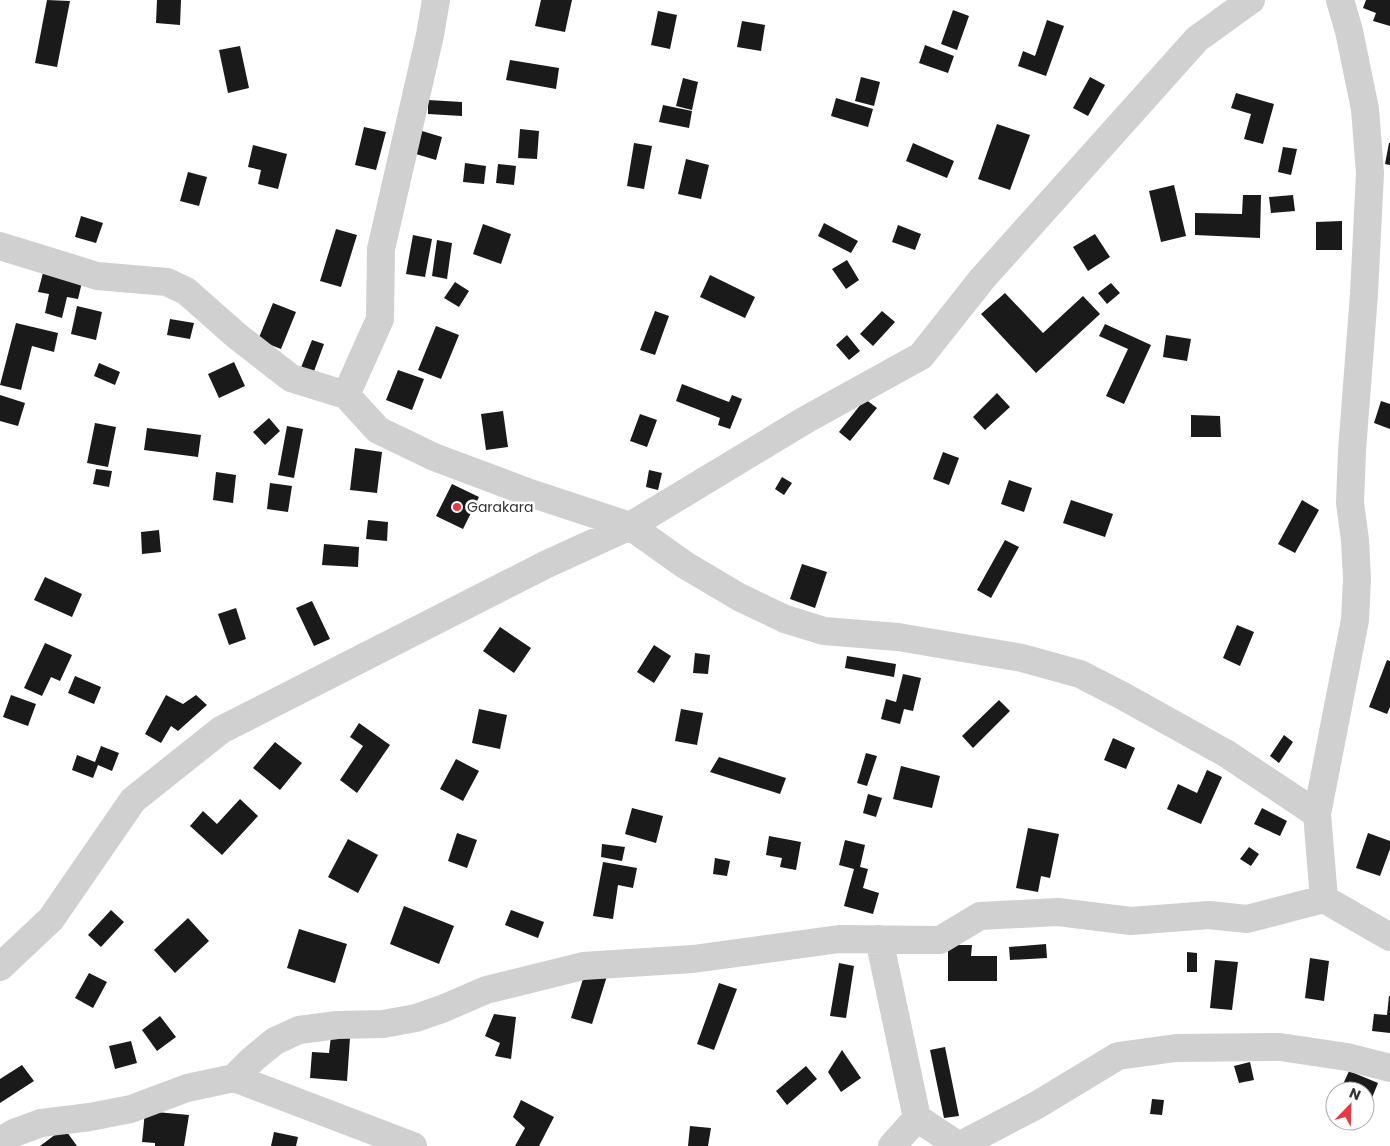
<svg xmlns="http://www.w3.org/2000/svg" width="1390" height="1146" font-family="Poppins,sans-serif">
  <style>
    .building { fill: #1a1a1a }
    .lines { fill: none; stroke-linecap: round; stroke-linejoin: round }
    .minor { stroke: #d0d0d0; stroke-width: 28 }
    .poi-dot { fill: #e63946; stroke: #fff; stroke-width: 2 }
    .labels { text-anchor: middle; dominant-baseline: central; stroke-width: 5; stroke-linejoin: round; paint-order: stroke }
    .poi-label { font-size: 14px; fill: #333; stroke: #fff; text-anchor: start }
  </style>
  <rect width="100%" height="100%" fill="#fff"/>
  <path class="building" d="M47 0 70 1 57 67 35 63Z
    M157 0H181L180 25 156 23Z
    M541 0H572L565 32 535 26Z
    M1366 0H1390V26L1373 21 1376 13 1363 8Z
    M953 10 969 16 957 50 941 44Z
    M658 11 677 15 670 49 651 45Z
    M1047 20 1064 26 1046 76 1018 66 1023 51 1035 56Z
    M742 21 765 25 761 51 737 47Z
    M925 45 954 56 948 73 919 63Z
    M240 46 249 88 228 93 219 50Z
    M510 60 559 68 556 89 506 80Z
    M861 77 880 82 874 106 855 101Z
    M1090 77 1105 85 1088 116 1073 108Z
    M683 78 698 82 692 110 676 106Z
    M1236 93 1274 104 1263 144 1244 139 1251 114 1231 108Z
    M836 98 873 109 868 127 831 116Z
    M428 100 462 102V116L428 114Z
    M663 105 692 111 689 128 659 122Z
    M997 124 1030 135 1010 190 978 179Z
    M364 127 386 132 376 170 355 165Z
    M520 129 539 131 537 159 518 158Z
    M422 131 442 137 436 160 416 154Z
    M634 143 652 146 644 189 627 186Z
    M913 143 954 161 947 178 906 161Z
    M1389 143H1390V165L1385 164Z
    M253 145 287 154 278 189 258 184 261 170 248 167Z
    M1283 147 1297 149 1291 175 1278 172Z
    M686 159 709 165 701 199 678 194Z
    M465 163 486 166 484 184 463 182Z
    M498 164 516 166 514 185 496 183Z
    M188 172 207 177 199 206 180 201Z
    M1174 185 1186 236 1161 242 1149 191Z
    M1243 195H1261L1260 238 1195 235V213L1242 214Z
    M1293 195 1295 211 1271 213 1269 197Z
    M81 216 103 223 96 243 75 237Z
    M1342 221V250H1316V222Z
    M824 223 858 241 851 253 818 236Z
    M483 224 511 234 501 264 473 254Z
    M898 225 921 234 915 250 892 242Z
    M336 229 357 235 341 287 320 281Z
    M1095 234 1110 257 1088 271 1073 247Z
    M413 235 432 239 425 277 406 274Z
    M437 240 452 243 447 279 432 276Z
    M847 260 859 280 846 289 832 269Z
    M44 269 83 278 78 299 67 297 62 318 45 313 49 294 38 292Z
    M710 275 755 297 745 318 700 297Z
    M455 282 469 291 459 307 444 298Z
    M1111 283 1120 293 1107 304 1098 293Z
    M1005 293 1043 333 1083 296 1100 314 1036 373 981 314Z
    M273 303 296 312 281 349 258 340Z
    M77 306 102 312 96 340 71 334Z
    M655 311 669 316 655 355 640 350Z
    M882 311 895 322 873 346 860 334Z
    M170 319 194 323 190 339 167 335Z
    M16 323 58 333 54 352 32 346 21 390 0 385Z
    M1105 324 1151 345 1124 404 1106 396 1128 349 1099 336Z
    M436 326 459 335 441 379 418 370Z
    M847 335 860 351 849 360 836 345Z
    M1166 335 1191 339 1187 361 1163 357Z
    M312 340 324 344 313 374 300 370Z
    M234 362 245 386 219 398 208 374Z
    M99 363 120 372 115 385 94 376Z
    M398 370 424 379 412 410 386 400Z
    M682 384 729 402 732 395 742 399 730 429 718 425 720 418 676 401Z
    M997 393 1010 407 985 430 973 417Z
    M0 395 25 403 18 426 0 421Z
    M865 399 877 408 850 441 839 432Z
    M1381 401 1390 404V429L1374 423Z
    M503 411 508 447 486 450 481 414Z
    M640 414 657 420 647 447 630 441Z
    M1191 415 1220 416 1221 437H1191Z
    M269 418 280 431 265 445 253 432Z
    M95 423 116 427 108 467 87 463Z
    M287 426 303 429 294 478 278 475Z
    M147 428 201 435 198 457 144 450Z
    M355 448 382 452 377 493 350 490Z
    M943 452 959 458 949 485 933 479Z
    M96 469 112 471 109 487 93 484Z
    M649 470 662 473 658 490 646 487Z
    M216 472 236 475 233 503 213 500Z
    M782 477 792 483 784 495 775 489Z
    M1009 480 1032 488 1024 512 1001 504Z
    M270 483 292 486 288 512 267 509Z
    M452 484 479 497 463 529 436 516Z
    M1071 500 1113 514 1105 537 1063 523Z
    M1302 500 1319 510 1295 553 1278 544Z
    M368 520 388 522 387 541 366 539Z
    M159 530 161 552 142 554 141 532Z
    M1005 540 1019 547 991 598 977 590Z
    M324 544 359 547 358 567 322 565Z
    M802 564 827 572 815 608 790 599Z
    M45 577 82 594 72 617 34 600Z
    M312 601 330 639 314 646 296 608Z
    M236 608 246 639 229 645 218 614Z
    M1237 625 1254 632 1240 666 1223 658Z
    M500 627 531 648 514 673 483 651Z
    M45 643 72 655 60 681 51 677 42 696 24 688Z
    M654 645 671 656 654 683 637 672Z
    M695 653 710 655 708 674 693 673Z
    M847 656 896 664 894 677 845 668Z
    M1387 660 1390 661V707L1387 714 1369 707Z
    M903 674 921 678 913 711 904 709 900 724 881 719 886 699 896 702Z
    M75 676 101 687 94 704 68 693Z
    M11 695 36 704 28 726 3 717Z
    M166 695 183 704 196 695 207 705 178 731 171 726 161 743 145 734Z
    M999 700 1010 711 973 748 962 736Z
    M479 709 507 715 500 749 472 743Z
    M681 709 703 713 697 745 675 741Z
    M359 723 390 745 357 793 340 780 363 746 350 737Z
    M1284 735 1293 742 1279 763 1270 756Z
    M1113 738 1135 748 1126 769 1104 760Z
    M275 742 302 763 280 790 253 768Z
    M101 746 119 753 112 771 98 765 93 778 72 770 77 755 95 762Z
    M866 753 877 756 867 786 857 783Z
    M719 757 786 778 780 794 710 772Z
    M456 759 479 771 463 801 440 789Z
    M901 766 940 776 932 808 893 799Z
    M1207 770 1222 777 1201 824 1167 809 1178 784 1197 793Z
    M868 794 882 798 876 817 863 813Z
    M240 799 258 816 222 855 190 826 203 811 217 824Z
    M632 808 663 816 656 843 625 834Z
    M1262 808 1287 821 1280 836 1254 824Z
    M1028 828 1059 834 1050 878 1041 876 1038 892 1016 888Z
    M457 833 477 840 467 868 448 861Z
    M1368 833 1390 841V849L1380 876 1356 868Z
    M769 836 801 842 796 870 780 867 782 858 766 855Z
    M348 839 378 855 358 893 328 877Z
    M845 840 865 845 860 867 868 869 863 888 879 893 873 914 844 906 854 869 839 865Z
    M602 844 625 847 622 861 601 857Z
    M1249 847 1259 854 1251 866 1240 859Z
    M715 858 730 861 727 876 713 874Z
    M603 862 637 868 633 888 618 885 613 919 593 916Z
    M404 906 454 926 439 964 390 944Z
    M111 910 124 922 101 947 88 935Z
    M511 910 544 922 538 938 505 925Z
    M188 918 209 941 175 973 154 950Z
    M299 929 347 944 335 983 287 968Z
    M1046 944 1047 958 1010 960 1009 947Z
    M948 945H972L971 956H997V981H948Z
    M1187 952 1197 953V972H1187Z
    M1310 958 1329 961 1324 1001 1305 998Z
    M1215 960 1238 962 1232 1010 1210 1008Z
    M839 963 854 966 846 1018 830 1016Z
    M586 969 607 976 592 1024 571 1018Z
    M89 973 107 982 93 1008 75 998Z
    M719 983 737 989 714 1050 697 1044Z
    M1389 996H1390V1033L1372 1031 1374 1014 1387 1015Z
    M494 1014 516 1017 511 1059 495 1056 500 1043 485 1036Z
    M160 1016 176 1037 157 1051 142 1030Z
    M331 1036 350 1038 347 1081 310 1078 312 1052 329 1053Z
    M131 1041 137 1063 115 1069 109 1046Z
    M945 1047 959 1116 944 1118 930 1050Z
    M842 1050 861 1078 841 1092 828 1072Z
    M1250 1062 1254 1080 1239 1083 1234 1066Z
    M22 1065 34 1081 0 1103V1079Z
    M806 1066 817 1079 787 1105 776 1091Z
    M1349 1071 1378 1083 1365 1115V1091H1340Z
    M1152 1099 1164 1100 1162 1115 1150 1114Z
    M521 1100 554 1117 539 1146H515L525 1128 513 1117Z
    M145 1111 189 1115 184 1146H155V1143L142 1142Z
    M690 1126 711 1128 708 1146H688Z
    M64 1128 77 1146H40Z
    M274 1132 298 1137 296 1146H271Z"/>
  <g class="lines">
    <path class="minor" d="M0 246 97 276 167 282 186 291 237 336 291 378 346 395 378 430 434 457 530 493 630 526 685 565 739 597 785 619 824 631 898 637 1022 658 1080 674 1121 695 1227 754 1317 814
      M346 395 380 319 381 249 430 35 436 0
      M1324 899 1317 814 1355 620 1357 579 1355 540 1350 503 1352 451 1364 294 1370 173 1365 109 1349 31 1340 0
      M879 939 917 1118
      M0 967 51 919 133 800 221 730 545 565 630 526 807 419 921 356 982 279 1197 39 1251 0
      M234 1078 413 1146
      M0 1141 14 1133 41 1123 90 1117 131 1109 187 1088 234 1078 253 1059 275 1041 299 1030 337 1025 383 1024 416 1018 442 1009 486 990 583 966 693 959 839 939 940 940 980 916 1058 912 1131 921 1209 915 1247 919 1324 899 1390 937
      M892 1146 917 1118 959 1146 1037 1105 1118 1056 1176 1048 1280 1047 1347 1057 1390 1068"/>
  </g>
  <circle class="poi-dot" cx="457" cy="507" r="5"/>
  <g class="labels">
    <g class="poi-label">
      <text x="467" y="507">Garakara</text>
    </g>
  </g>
  <g transform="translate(1350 1106) rotate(23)"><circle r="24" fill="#ffffff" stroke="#adadad"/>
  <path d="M0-4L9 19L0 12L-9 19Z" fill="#e63946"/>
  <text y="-8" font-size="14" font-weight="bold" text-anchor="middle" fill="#333333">N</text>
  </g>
</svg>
